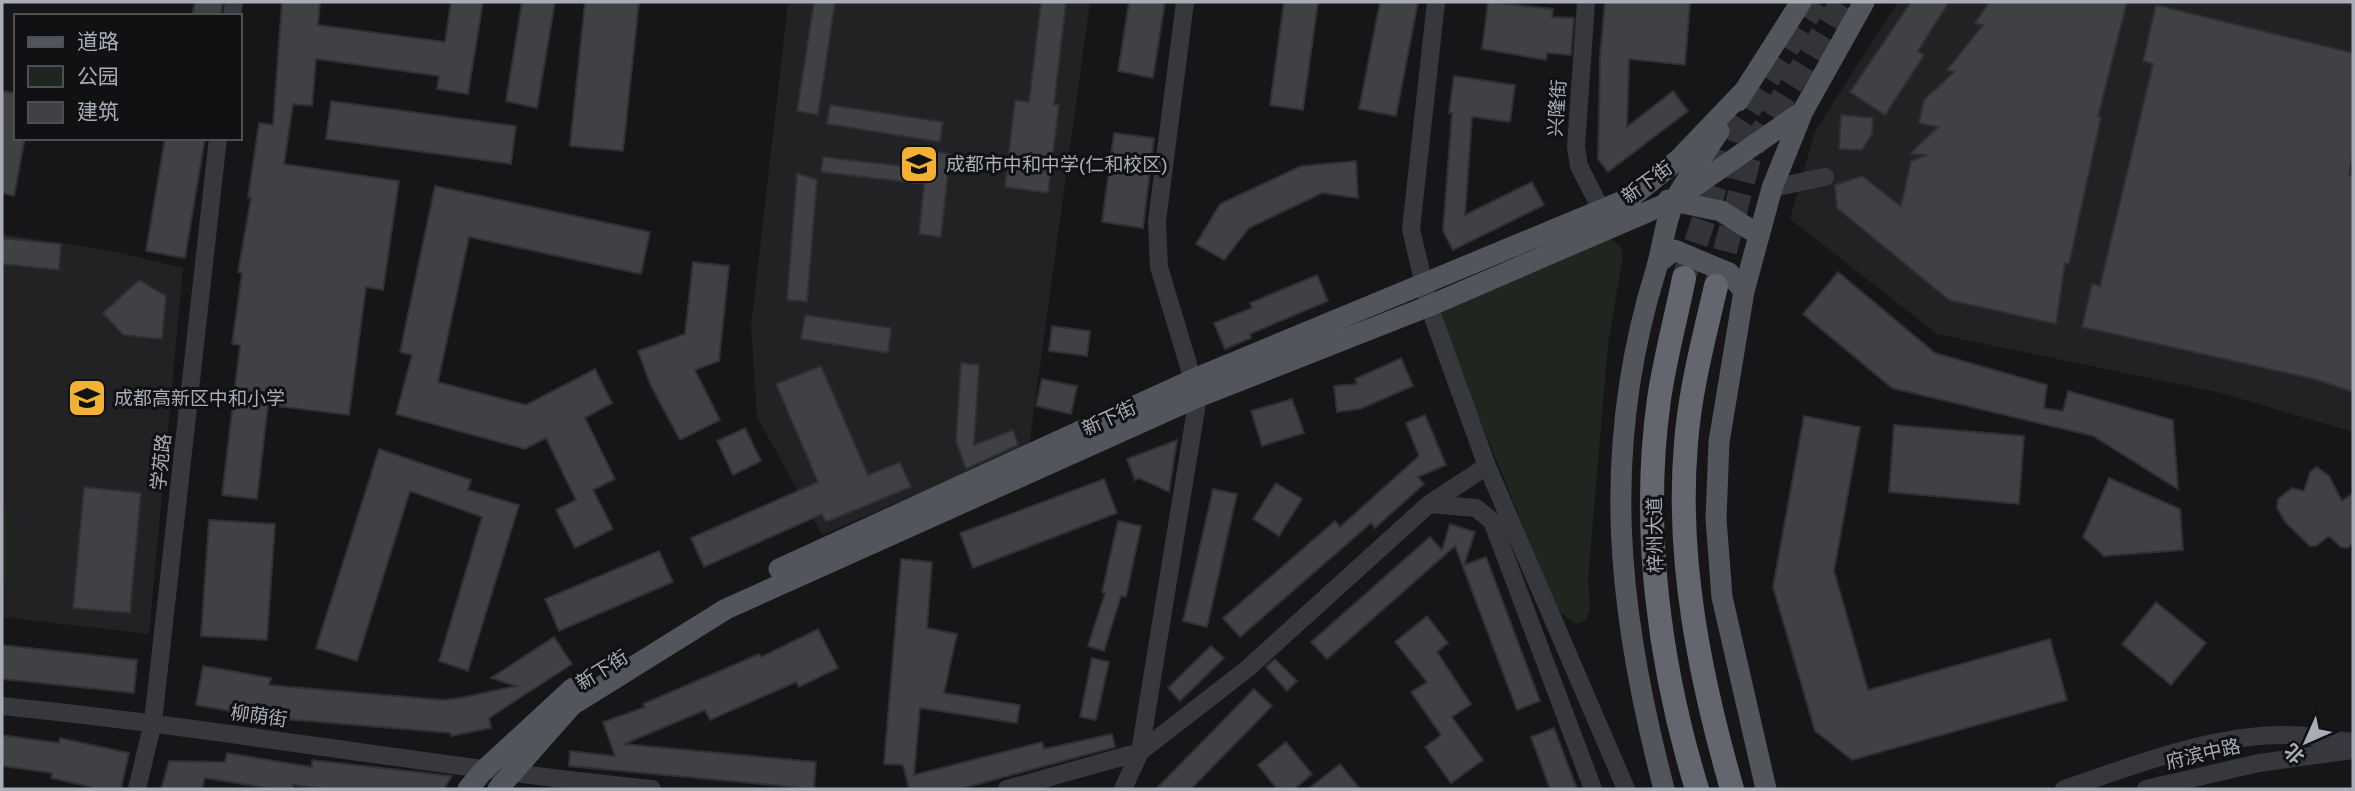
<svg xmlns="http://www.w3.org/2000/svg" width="2355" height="791" font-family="Arial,'Noto Sans SC',sans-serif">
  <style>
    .built { fill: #222225 }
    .green { fill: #1e261f }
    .building { fill: #404145; stroke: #303034; stroke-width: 2 }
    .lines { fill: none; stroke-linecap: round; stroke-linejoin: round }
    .highway-tunnel { stroke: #333438; stroke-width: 24; stroke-dasharray: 24 12; stroke-linecap: butt }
    .minor { stroke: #37383d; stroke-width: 18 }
    .major { stroke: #53555c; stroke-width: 21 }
    .highway { stroke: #63666e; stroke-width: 24 }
    .labels { text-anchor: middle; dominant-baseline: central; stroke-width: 6; stroke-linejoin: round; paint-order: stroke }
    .street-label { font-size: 19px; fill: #a8adb8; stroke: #111113 }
    .poi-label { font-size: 19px; fill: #a8adb8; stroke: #111113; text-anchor: start }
  </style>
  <rect width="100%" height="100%" fill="#161618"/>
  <path class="built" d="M788 2H1090L1029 446 822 535 757 417 751 327Z
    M1898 2H2353V432L2221 393 1937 334 1790 219 1815 131Z
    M2 234 117 252 183 268 149 634 2 617Z"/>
  <path class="green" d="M1600 239 1612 240 1621 247 1623 255 1608 345 1588 579 1590 609 1586 621 1576 624 1558 611 1436 312Z
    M2 506 19 527 18 570 2 585Z"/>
  <path class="building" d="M195 2H223L221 16H192Z
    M282 2H320L318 25 445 42 451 2H483L468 94 437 89 439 76 316 59 312 106 293 104 284 164 399 181 383 290 366 287 349 415 268 405 257 499 222 495 240 345 232 344 242 273 238 272 251 198H248L259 123 273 125Z
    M522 2H555L537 108 506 101Z
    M585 2H639L623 151 570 146Z
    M814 2H835L818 115 797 111Z
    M1041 2H1066L1054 105H1059L1048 193 1005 187 1015 100 1029 102Z
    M1129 2H1165L1153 78 1118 71Z
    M1284 2H1318L1303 110 1270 105Z
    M1380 2H1418L1396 116 1359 109Z
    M1488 2 1553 9 1552 17 1574 18 1571 55 1547 53 1546 60 1482 49Z
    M1605 2H1690L1685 65 1629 59 1627 127 1673 91 1688 111 1608 172 1598 159 1600 56Z
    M1911 2H1949L1918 51 1924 55 1885 115 1850 92Z
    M1989 2H2127L2098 117H2101L2069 264 2065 263 2056 324 1949 300 1837 208 1835 185 1862 176 1901 206 1911 161 1927 155 1910 154 1938 127 1919 123 1924 100 1954 72 1947 70 1983 25 1975 23Z
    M2156 5 2353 53V156L2349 175H2353V392L2318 380 2082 327 2092 284 2100 286 2153 64 2143 61Z
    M1454 76 1515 85 1510 122 1472 117 1465 215 1532 182 1544 205 1453 250 1443 231 1452 113H1449Z
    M2 91 16 93V138H25L14 196 2 193Z
    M331 101 516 126 511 164 326 139Z
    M830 105 943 122 940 142 827 124Z
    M1841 115 1873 118 1872 134 1862 150 1839 149Z
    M1114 133 1154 138 1143 228 1102 222Z
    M165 138H205L185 258 146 251Z
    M930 151 950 154 941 237 919 234 924 184 821 172 823 157 928 169Z
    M1356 161 1358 198 1322 193 1249 228 1224 260 1196 244 1220 204 1301 166Z
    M797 173 817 180 807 302 787 300Z
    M435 186 650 232 641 274 469 237 438 382 526 405 595 369 612 403 585 418 615 479 593 490 613 529 575 548 556 510 576 500 546 438 525 449 396 414 412 355 400 352Z
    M2 238 61 244 59 270 2 264Z
    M693 262 729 266 719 361 695 370 720 420 680 440 651 386 638 351 685 334Z
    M1838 272 1935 353 2047 385 2044 408 2063 411 2068 391 2173 420 2178 489 2093 436 1892 388 1803 314Z
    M1317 275 1328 301 1250 334 1251 338 1225 349 1214 323 1252 308 1250 303Z
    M139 280 166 296 162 339 123 335 103 313Z
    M805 315 891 328 888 353 801 339Z
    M1052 326 1090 331 1087 356 1049 351Z
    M1401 358 1413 386 1360 409 1337 412 1334 386 1357 384 1355 379Z
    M961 363 979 365 974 445 1013 430 1018 445 966 469 956 441Z
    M821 366 868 475 900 462 911 487 826 522 822 514 704 567 691 538 818 482 776 384Z
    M1042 379 1077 386 1071 414 1036 406Z
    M1292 399 1304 433 1262 446 1251 411Z
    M1425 415 1446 465 1418 477 1424 484 1375 528 1371 523 1240 637 1223 618 1335 521 1340 527 1419 456 1406 423Z
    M1804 416 1860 427 1834 571 1868 690 2050 639 2067 700 1852 760 1815 731 1773 587Z
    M1894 425 2024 436 2019 504 1889 492Z
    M745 428 761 461 733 475 717 441Z
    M1177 440 1169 492 1139 478 1135 480 1127 459Z
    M379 449 471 480 468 490 519 505 468 671 439 661 482 517 410 491 357 661 316 648Z
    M2317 467 2329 476 2342 501 2353 493V543L2348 548 2341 547 2329 536 2316 546H2310L2286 523 2277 508 2278 499 2292 488 2304 491 2310 472Z
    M2109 478 2180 509 2183 550 2104 556 2083 537Z
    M1104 479 1117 513 973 568 960 533Z
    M1276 483 1302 499 1279 536 1253 519Z
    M84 487 141 493 130 613 73 608Z
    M1213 489 1237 494 1207 627 1183 621Z
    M209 520 275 524 267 640 201 636Z
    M1118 521 1141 526 1126 597 1121 596 1104 651 1088 646 1105 593 1102 592Z
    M1450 524 1475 532 1464 565 1486 557 1540 701 1517 710 1455 546 1327 659 1311 642 1430 537 1442 550Z
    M659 551 673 582 559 631 545 599Z
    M901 559 932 562 927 628 957 634 944 693 1020 705 1017 723 920 708 914 775 1042 742 1044 749 1112 734 1115 747 960 789H909L903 765 884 764Z
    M2156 602 2206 643 2171 685 2122 644Z
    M1427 616 1448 643 1437 652 1471 704 1452 717 1483 760 1451 783 1425 747 1441 735 1411 692 1427 682 1395 642Z
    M818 629 838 668 799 687 796 682 710 720 705 710 624 744 816 762 814 789 569 766 570 751 615 756 603 722 645 707 643 704 759 654 761 657Z
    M554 637 572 664 489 718 491 728 451 736V733L271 718 196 705 203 666 271 678 269 685 443 700 460 698 516 686 491 678Z
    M2 645 137 660 134 693 2 679Z
    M1211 646 1224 658 1180 701 1168 688Z
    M1092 658 1109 662 1096 720 1080 717Z
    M1275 659 1297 681 1287 691 1266 667Z
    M1254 689 1272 706 1191 789H1156Z
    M1554 728 1577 789H1550L1531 737Z
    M2 735 59 743 60 738 129 753 121 789H90L91 787 51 778 52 773 2 766Z
    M1286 742 1312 774 1294 789H1277L1258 765Z
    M227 753 312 767V760L452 776 444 789H328L293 785V789H274L205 778 202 789H161L169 761 225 762Z
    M1340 764 1360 789H1308Z"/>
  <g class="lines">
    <path class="highway-tunnel" d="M1684 277 1733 135 1816 2
      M1716 286 1751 150 1842 2"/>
    <path class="minor" d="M1436 2 1411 229 1429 306 1487 466 1626 789
      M1586 2 1576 147 1579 166 1602 211
      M232 16 234 2
      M1772 188 1825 177
      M1430 504 1476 508 1492 521 1593 789
      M2 706C219 728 435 767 652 789
      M137 789 153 722 218 138
      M1007 789 1140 752 1247 669 1429 504 1487 466
      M1123 789 1140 752 1198 397 1159 267 1157 221 1185 2
      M2064 789C2133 766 2215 733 2289 735 2310 735 2332 740 2353 742
      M2146 789 2259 763 2353 750"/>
    <path class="major" d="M1738 101 1801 2
      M1668 200 1721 211 1759 235
      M1658 263 1674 250 1729 273 1744 291
      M779 569 1194 379 1630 198 1679 159 1745 90
      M468 789 483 771 573 688
      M498 789 572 705 726 609 1198 397 1429 306 1675 200 1803 111
      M1664 789C1617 610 1600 450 1656 270 1663 247 1665 219 1676 198 1689 175 1705 153 1719 131
      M1766 789 1722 597 1716 519 1719 442 1744 291 1772 188 1803 111 1864 2"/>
    <path class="highway" d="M1684 278C1676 318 1665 358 1659 399 1641 528 1659 665 1697 789
      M1716 286C1704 338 1690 390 1686 443 1676 560 1700 677 1732 789"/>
  </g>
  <defs>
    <symbol id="school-square" viewBox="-11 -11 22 22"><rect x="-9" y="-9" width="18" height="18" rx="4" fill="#f2b134" stroke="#111113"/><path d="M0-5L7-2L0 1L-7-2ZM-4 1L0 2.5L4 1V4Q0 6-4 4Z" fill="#111"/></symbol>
  </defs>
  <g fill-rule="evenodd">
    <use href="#school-square" x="897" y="142" width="44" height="44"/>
    <use href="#school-square" x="65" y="376" width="44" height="44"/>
  </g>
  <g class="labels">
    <g class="street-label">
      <text transform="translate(1557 108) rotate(-86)">兴隆街</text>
      <text transform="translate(1647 182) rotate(-36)">新下街</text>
      <text transform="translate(1109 418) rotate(-25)">新下街</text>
      <text transform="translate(161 462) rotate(-84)">学苑路</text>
      <text transform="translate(1655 535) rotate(-91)">梓州大道</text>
      <text transform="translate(602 670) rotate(-32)">新下街</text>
      <text transform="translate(259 716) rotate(8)">柳荫街</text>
      <text transform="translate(2203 754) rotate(-13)">府滨中路</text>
    </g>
    <g class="poi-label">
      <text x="946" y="164">成都市中和中学(仁和校区)</text>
      <text x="114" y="398">成都高新区中和小学</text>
    </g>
  </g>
  <rect width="2355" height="791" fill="none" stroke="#a8adb8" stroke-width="7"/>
  <rect x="14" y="14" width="228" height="126" fill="#111113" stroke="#4d4f55" stroke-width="2"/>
  <rect x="28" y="37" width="35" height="10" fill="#53555c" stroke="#4d4f55" stroke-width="2"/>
  <text x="77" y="49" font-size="21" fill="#a8adb8">道路</text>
  <rect x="28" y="66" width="35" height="21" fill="#1e261f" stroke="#4d4f55" stroke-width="2"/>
  <text x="77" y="84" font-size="21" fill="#a8adb8">公园</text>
  <rect x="28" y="102" width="35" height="21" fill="#404145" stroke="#4d4f55" stroke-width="2"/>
  <text x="77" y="119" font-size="21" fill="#a8adb8">建筑</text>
  <g transform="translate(2306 742) rotate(225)" stroke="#111113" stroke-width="5" paint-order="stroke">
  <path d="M0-5L12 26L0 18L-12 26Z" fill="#a8adb8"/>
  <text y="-10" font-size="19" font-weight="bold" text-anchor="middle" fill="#a8adb8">北</text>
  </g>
</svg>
